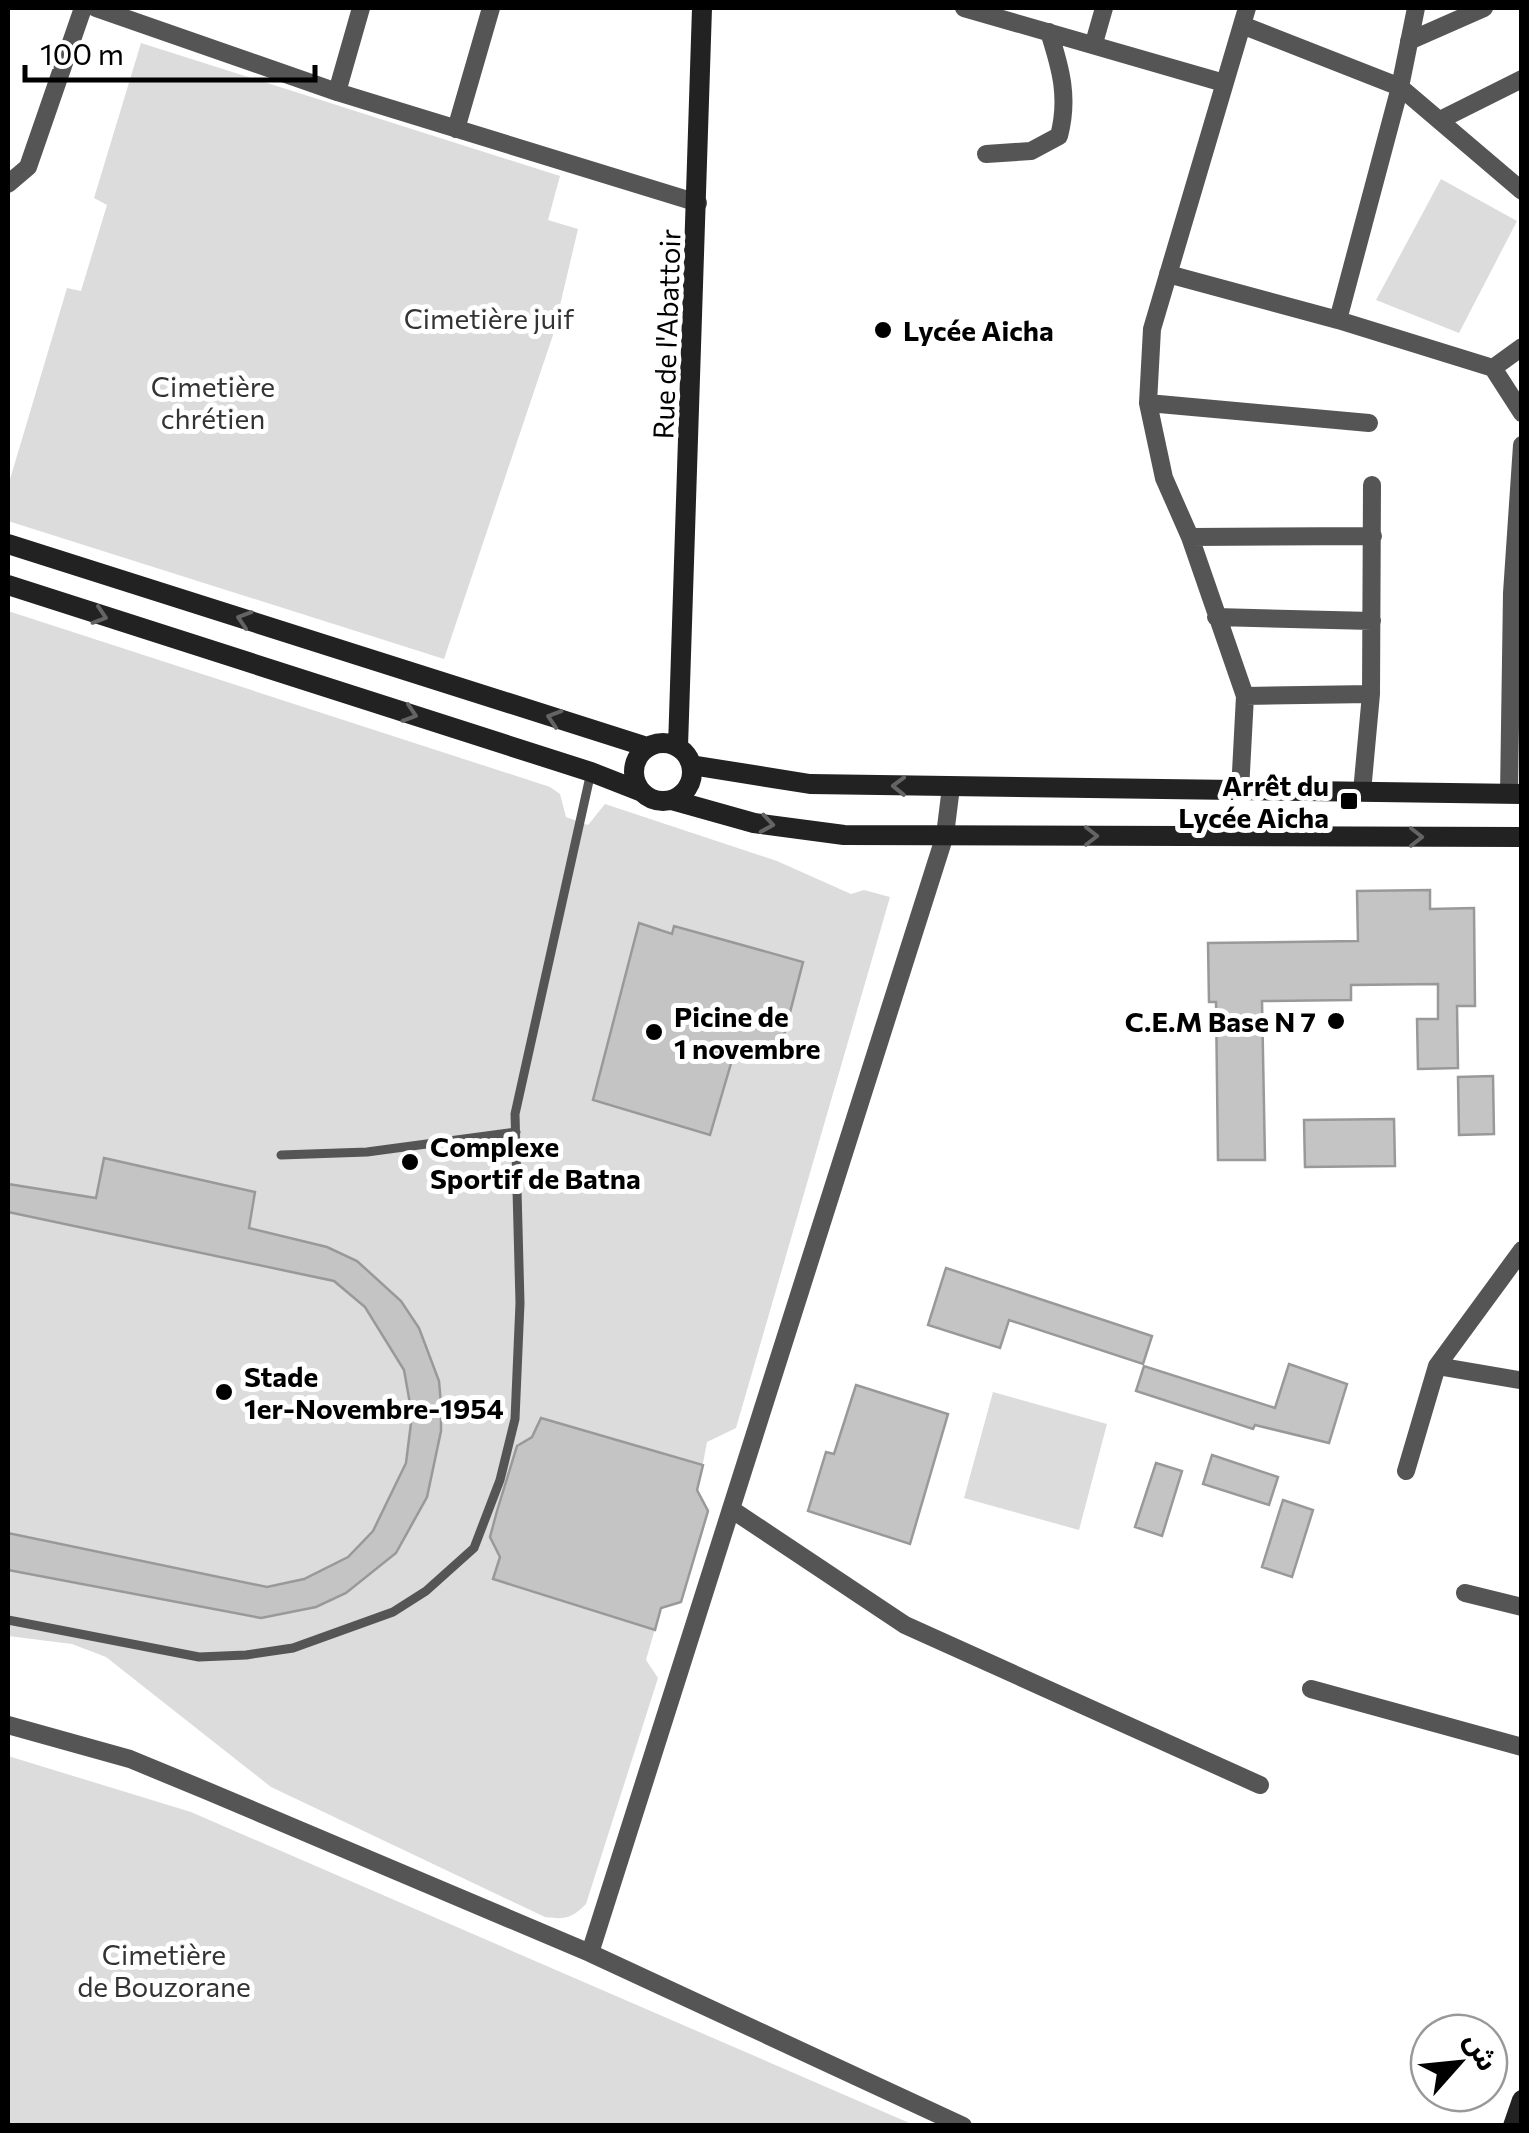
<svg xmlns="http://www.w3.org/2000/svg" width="1529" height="2133" font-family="Commissioner,'Noto Sans Arabic',sans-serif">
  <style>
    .green { fill: #dcdcdc }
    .building { fill: #c4c4c4; stroke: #999; stroke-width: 2.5 }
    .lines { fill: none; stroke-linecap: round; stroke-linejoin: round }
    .lane { stroke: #555; stroke-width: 9 }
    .street { stroke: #555; stroke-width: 18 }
    .secondary { stroke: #222; stroke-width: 20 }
    .oneway { stroke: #646464 }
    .poi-dot { fill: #000; stroke: #fff; stroke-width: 4 }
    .labels { text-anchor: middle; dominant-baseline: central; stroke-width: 10; stroke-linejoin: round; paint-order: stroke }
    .park-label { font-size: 28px; fill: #333; stroke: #fff }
    .poi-label { font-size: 28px; font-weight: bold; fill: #000; stroke: #fff; text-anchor: start }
    .street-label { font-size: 28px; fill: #000; stroke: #fff }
  </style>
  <rect width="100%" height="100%" fill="#fff"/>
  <path class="green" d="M141 43 560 176 548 220 578 229 553 335 444 659 8 521V486L67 288 81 291 107 205 94 198Z
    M1441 179 1517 221 1459 333 1376 300Z
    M8 611 550 787 560 794 566 817 588 825 605 804 777 861 851 894 864 890 890 897 736 1428 707 1442 698 1490 708 1511 681 1602 661 1608 646 1660 658 1678 586 1904C573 1918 564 1920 545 1917L271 1787 106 1657 72 1644 8 1636Z
    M993 1392 1107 1424 1079 1530 964 1498Z
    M8 1756 191 1812 914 2125H8Z"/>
  <path class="building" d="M1430 890V909L1474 908 1475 1006H1457L1458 1068 1418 1069 1417 1019H1438V984L1351 985V1000L1262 1001 1265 1160H1218L1216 1002H1209L1208 943 1358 941 1357 891Z
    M639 923 672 934 674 926 803 962 779 1055 737 1043 710 1135 593 1100Z
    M1493 1076 1494 1134 1459 1135 1458 1077Z
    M1394 1119 1395 1166 1305 1167 1304 1120Z
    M104 1158 255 1192 249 1228 327 1247 357 1261 401 1301 419 1328 439 1381 441 1404V1431L427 1497 396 1553 346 1593 316 1607 261 1618 8 1570V1533L267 1587 304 1579 348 1557 373 1531 406 1463 412 1415 404 1370 365 1307 334 1281 8 1212V1184L96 1198Z
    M946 1268 1152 1336 1143 1364 1009 1320 1000 1348 928 1325Z
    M1289 1364 1347 1384 1329 1443 1255 1425 1253 1429 1136 1391 1144 1366 1275 1408Z
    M856 1385 948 1414 910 1544 808 1511 826 1452 834 1454Z
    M541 1418 703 1465 697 1490 708 1511 681 1602 661 1608 655 1630 493 1579 500 1557 490 1537 497 1511 517 1446 532 1437Z
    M1212 1455 1278 1477 1269 1505 1203 1484Z
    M1156 1463 1182 1471 1162 1536 1135 1527Z
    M1283 1500 1313 1510 1292 1577 1262 1567Z"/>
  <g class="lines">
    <path class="lane" d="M281 1155 367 1152 516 1132
      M8 1620 199 1657 246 1655 293 1648 393 1612 426 1591 474 1548 500 1480 515 1419 520 1303 515 1114 591 772"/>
    <path class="street" d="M96 8 337 92 698 203
      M964 8 1224 83
      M1242 25 1400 87 1522 191
      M1409 41 1484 8
      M1094 43 1104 8
      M337 92 361 8
      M1440 120 1522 79
      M456 129 491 8
      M986 154 1031 151 1059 136C1069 98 1061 69 1049 32
      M8 184 28 167 83 8
      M1168 274 1338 320 1493 368 1522 413
      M1338 320 1400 87 1416 8
      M1493 368 1522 347
      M1148 403 1369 423
      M1190 537 1373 536
      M1216 617 1372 621
      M1245 696 1371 694
      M1240 791 1245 696 1190 537 1164 478 1148 403 1152 329 1247 8
      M1362 792 1371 694 1372 485
      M1509 794 1512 593 1522 445
      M1437 1366 1519 1380
      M1406 1471 1437 1366 1522 1250
      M731 1509 905 1625 1260 1785
      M1465 1593 1522 1607
      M1311 1689 1522 1747
      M8 1725 130 1759 205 1790 590 1953 963 2126
      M590 1953 945 835 951 787"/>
    <path class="secondary" d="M8 544 647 747
      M8 585 591 772 642 792
      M634 772a29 29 0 1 1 58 0a29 29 0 1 1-58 0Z
      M678 747 702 8
      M691 765 810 784 1522 794
      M672 800 754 823 844 835 1522 837
      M1513 2126 1522 2100"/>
  </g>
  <defs><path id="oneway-chevron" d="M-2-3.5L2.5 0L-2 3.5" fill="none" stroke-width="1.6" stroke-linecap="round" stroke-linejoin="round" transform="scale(2.5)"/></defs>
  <g class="oneway">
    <use href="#oneway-chevron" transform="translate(100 616) rotate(18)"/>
    <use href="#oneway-chevron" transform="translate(244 619) rotate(-162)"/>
    <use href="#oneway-chevron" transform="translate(410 714) rotate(18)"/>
    <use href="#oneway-chevron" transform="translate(554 718) rotate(-162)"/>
    <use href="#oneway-chevron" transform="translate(899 786) rotate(-179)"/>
    <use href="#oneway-chevron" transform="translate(767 824) rotate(9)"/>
    <use href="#oneway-chevron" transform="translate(1091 836)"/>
    <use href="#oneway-chevron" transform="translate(1416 837)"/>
  </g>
  <g class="poi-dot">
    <circle cx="883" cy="330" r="10"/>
    <rect x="1339" y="791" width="20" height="20" rx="5"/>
    <circle cx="1336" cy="1021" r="10"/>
    <circle cx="654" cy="1032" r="10"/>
    <circle cx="410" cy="1162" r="10"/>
    <circle cx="224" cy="1392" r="10"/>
  </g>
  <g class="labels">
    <g class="park-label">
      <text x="489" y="318">Cimetière juif</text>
      <text x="213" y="386">Cimetière<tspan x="213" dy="32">chrétien</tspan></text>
      <text x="164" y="1954">Cimetière<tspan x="164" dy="32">de Bouzorane</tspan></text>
    </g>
    <g class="poi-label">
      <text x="903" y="330">Lycée Aicha</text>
      <text x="1329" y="785" text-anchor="end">Arrêt du<tspan x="1329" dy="32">Lycée Aicha</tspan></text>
      <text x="674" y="1016">Picine de<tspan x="674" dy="32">1 novembre</tspan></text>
      <text x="1316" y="1021" text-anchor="end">C.E.M Base N 7</text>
      <text x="430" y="1146">Complexe<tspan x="430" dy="32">Sportif de Batna</tspan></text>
      <text x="244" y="1376">Stade<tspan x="244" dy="32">1er-Novembre-1954</tspan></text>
    </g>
    <g class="street-label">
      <text transform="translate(666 334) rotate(-88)">Rue de l'Abattoir</text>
    </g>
  </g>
  <rect width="1529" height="2133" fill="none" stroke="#000000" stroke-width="20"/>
  <g transform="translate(1459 2063) rotate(63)"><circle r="48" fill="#ffffff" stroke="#999999" stroke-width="2.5"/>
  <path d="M0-8L18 38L0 25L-18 38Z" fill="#000000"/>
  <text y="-15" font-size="28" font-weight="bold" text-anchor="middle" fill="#000000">ش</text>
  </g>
  <path d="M25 65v15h290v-15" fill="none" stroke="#000000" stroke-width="5"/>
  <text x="40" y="65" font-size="30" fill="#000000" stroke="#ffffff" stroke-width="8" paint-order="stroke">100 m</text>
</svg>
